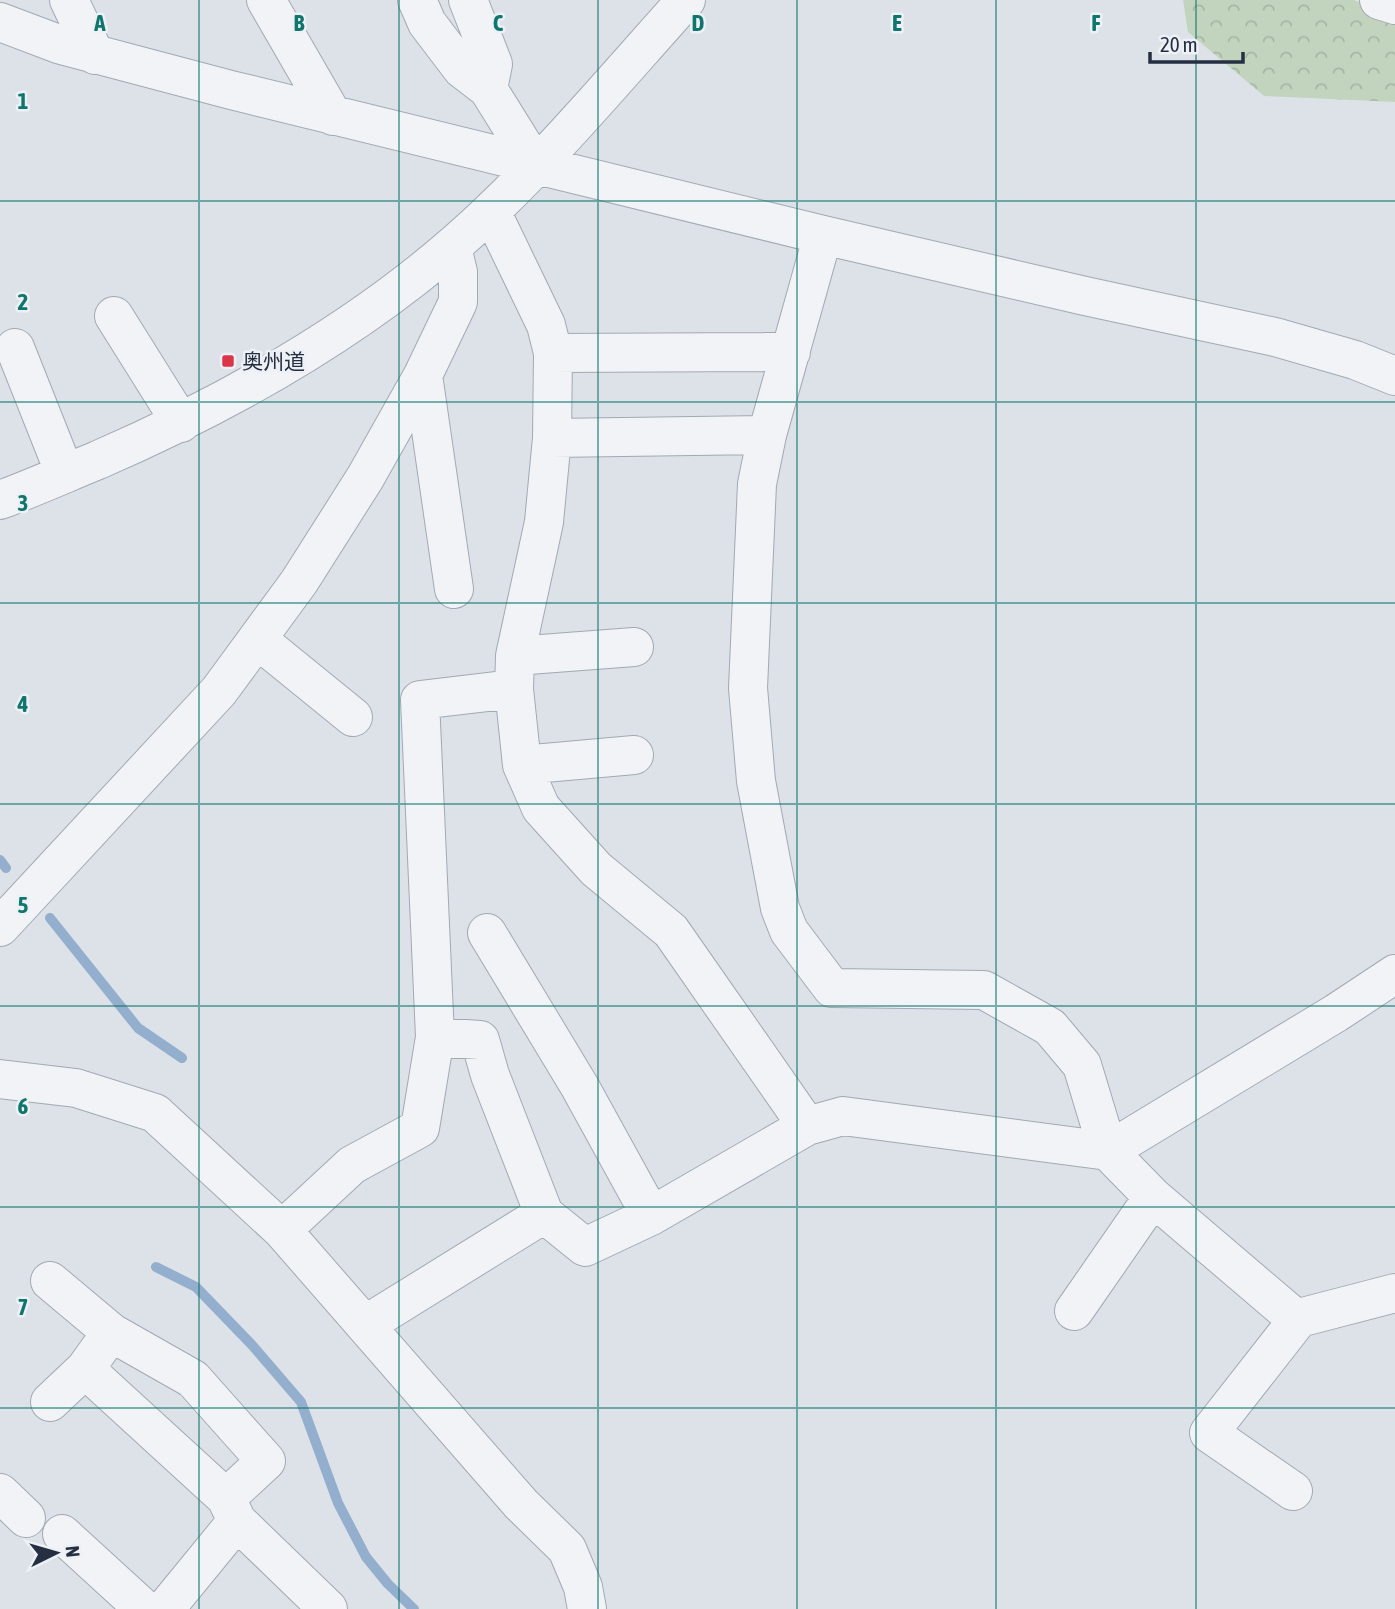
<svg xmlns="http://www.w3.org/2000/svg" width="1395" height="1609" font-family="'Asap Condensed','Noto Sans JP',sans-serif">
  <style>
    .forest { fill: url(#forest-crowns) }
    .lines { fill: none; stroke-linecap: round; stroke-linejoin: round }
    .stream { stroke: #94aecd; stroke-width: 10 }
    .minor-casing { stroke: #a2a9b3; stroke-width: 40 }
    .minor { stroke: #f1f3f7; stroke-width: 38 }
    .grid { fill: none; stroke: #0f766e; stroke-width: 2; stroke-opacity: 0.55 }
    .poi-dot { fill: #dc354a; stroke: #edf1f6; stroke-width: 2.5 }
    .labels { text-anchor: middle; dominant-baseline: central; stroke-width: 5; stroke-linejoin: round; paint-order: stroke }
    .poi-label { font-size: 21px; fill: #252f41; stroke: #edf1f6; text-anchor: start }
    .grid-label { font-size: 23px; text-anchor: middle; font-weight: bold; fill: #0f766e; stroke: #edf1f6; stroke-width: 5; stroke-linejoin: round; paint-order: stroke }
  </style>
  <defs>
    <pattern id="forest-crowns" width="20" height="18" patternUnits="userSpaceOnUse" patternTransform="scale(1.75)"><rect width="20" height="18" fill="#c3d4be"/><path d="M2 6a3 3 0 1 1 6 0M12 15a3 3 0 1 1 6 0" fill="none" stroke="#a7b6a4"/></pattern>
  </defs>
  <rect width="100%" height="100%" fill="#dde2e9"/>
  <path class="forest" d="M1183 0H1353L1395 13V102L1264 96 1188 32Z"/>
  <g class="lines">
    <path class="stream" d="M0 860 6 868
      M50 918 138 1028 182 1058
      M156 1267 196 1287 252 1345 301 1402 338 1503 366 1557 388 1584 414 1609"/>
    <defs>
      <path id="minor" d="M69 0 95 55
        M266 0 333 116
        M417 0 427 23 462 69 488 89 536 166
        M468 0 493 64 488 89
        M1379 0 1395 5
        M0 22 61 45 231 90 823 235 1085 296 1275 337 1355 360 1395 376
        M491 211 546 325 553 353 552 438 544 522 515 656 514 689 522 765 541 808 596 869 671 931 807 1126
        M823 235 767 435 757 484 748 688 756 781 780 908 789 931 832 988 984 990 1050 1027 1082 1065 1108 1151 1336 1013 1395 974
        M114 316 181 423
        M15 348 65 474
        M553 353 791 352
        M423 375 454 589
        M552 438 767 435
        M0 500C33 488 66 473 98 460 241 398 379 319 491 211 560 145 622 71 686 0
        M257 639 353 717
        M515 656 634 647
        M522 765 634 755
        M0 927 219 691 299 582 365 478 423 375 458 302V272L452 247
        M487 933 580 1087 651 1216
        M435 1037 480 1040 490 1075 544 1214
        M0 1079 76 1088 155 1113 282 1230 521 1504 567 1549 583 1587 587 1609
        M282 1230 352 1165 420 1128 435 1037 420 700 514 689
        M50 1281 112 1333 193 1379 266 1461 226 1498
        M1074 1311 1153 1197
        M365 1325 544 1214 585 1247 651 1216 807 1126 843 1116 1108 1151 1153 1197 1289 1313 1299 1318
        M85 1369 226 1498 237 1521 328 1609
        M50 1402 85 1369 100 1348
        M1293 1491 1209 1433 1299 1318 1395 1293
        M0 1493 26 1518
        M62 1534 144 1609
        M165 1609 237 1521"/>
    </defs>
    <use href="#minor" class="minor-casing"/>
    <use href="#minor" class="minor"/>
  </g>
  <path class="grid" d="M199 0V1609M399 0V1609M598 0V1609M797 0V1609M996 0V1609M1196 0V1609M0 201H1395M0 402H1395M0 603H1395M0 804H1395M0 1006H1395M0 1207H1395M0 1408H1395"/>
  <rect class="poi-dot" x="221" y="354" width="14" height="14" rx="3.5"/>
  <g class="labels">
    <g class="poi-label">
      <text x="242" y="361">奥州道</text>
    </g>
  </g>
  <g class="grid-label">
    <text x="100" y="31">A</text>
    <text x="299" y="31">B</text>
    <text x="498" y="31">C</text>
    <text x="698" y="31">D</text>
    <text x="897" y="31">E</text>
    <text x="1096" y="31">F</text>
    <text x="23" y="109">1</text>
    <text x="23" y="310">2</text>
    <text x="23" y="511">3</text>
    <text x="23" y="712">4</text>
    <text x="23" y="913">5</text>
    <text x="23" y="1114">6</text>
    <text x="23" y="1315">7</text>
  </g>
  <g transform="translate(56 1553) rotate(85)" stroke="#edf1f6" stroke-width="5" paint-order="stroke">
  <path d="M0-5L12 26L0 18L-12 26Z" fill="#252f41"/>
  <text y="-10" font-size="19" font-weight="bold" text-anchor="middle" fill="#252f41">N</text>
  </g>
  <path d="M1150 52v10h93v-10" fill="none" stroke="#252f41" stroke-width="3.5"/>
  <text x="1160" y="52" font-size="21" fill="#252f41" stroke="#edf1f6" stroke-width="5" paint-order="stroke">20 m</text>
</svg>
